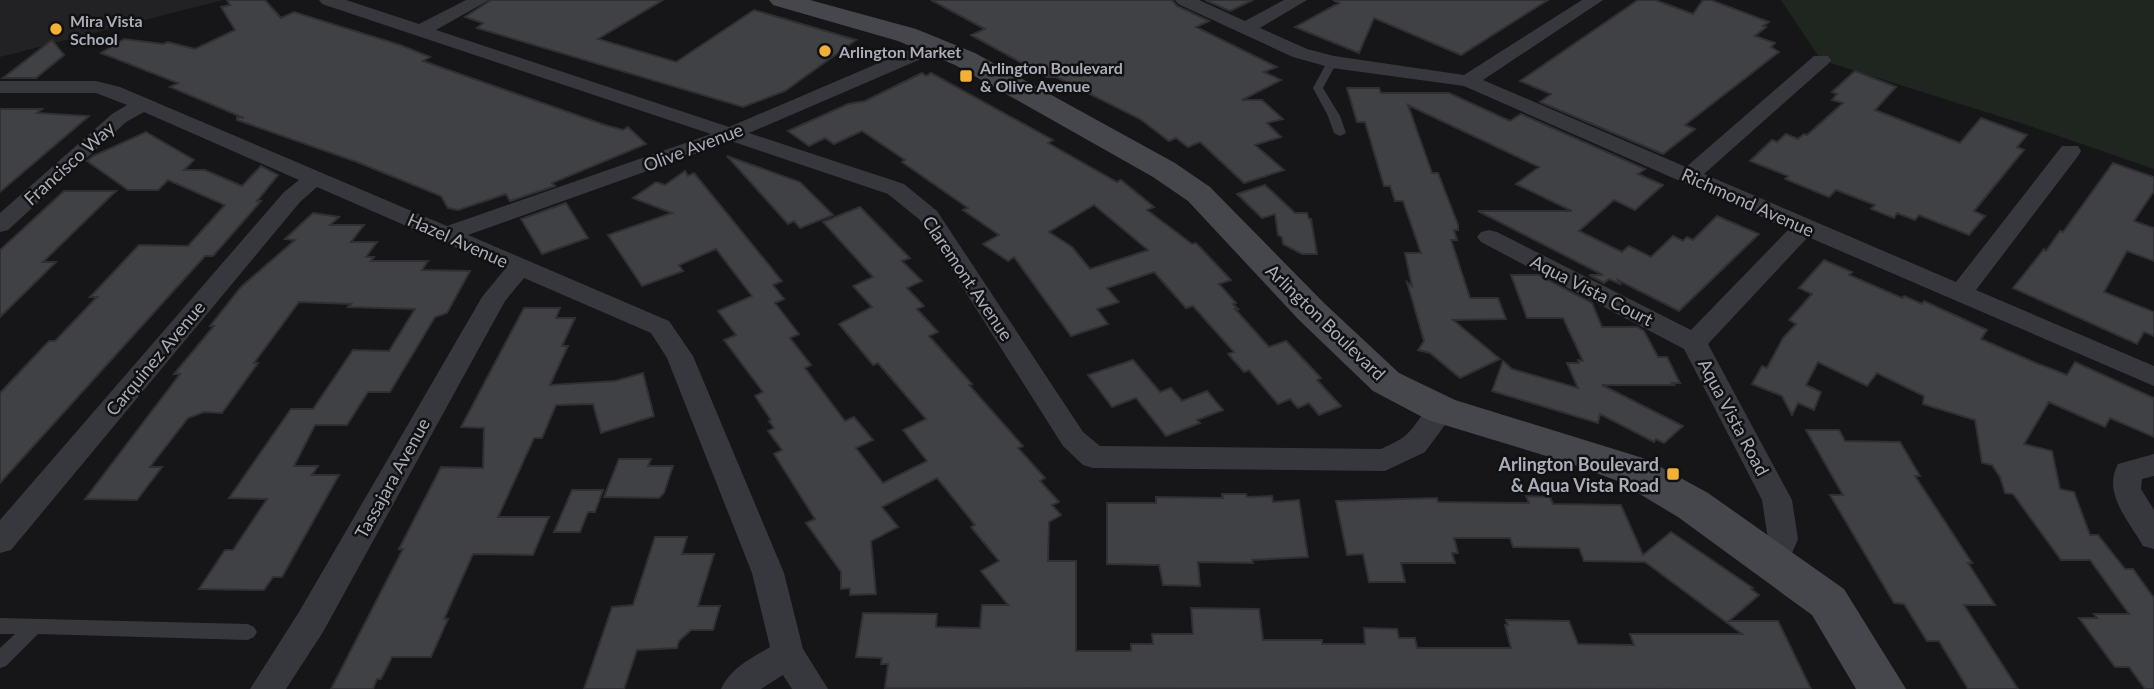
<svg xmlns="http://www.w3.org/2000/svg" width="2154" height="689" font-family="Lato,sans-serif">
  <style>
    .built { fill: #222225 }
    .green { fill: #1e261f }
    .building { fill: #404145; stroke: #303034; stroke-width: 2; fill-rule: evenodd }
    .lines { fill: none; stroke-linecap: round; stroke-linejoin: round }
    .service { fill: #37383d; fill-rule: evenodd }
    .minor { fill: #37383d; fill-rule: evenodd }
    .secondary { fill: #45474d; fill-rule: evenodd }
    .poi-dot { fill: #f2b134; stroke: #111113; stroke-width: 2.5 }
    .labels { text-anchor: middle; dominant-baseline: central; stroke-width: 5; stroke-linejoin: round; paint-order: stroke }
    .far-poi-label { font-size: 16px; font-weight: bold; fill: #a8adb8; stroke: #111113; text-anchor: start }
    .street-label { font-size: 18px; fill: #a8adb8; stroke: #111113 }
    .poi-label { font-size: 18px; font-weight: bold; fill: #a8adb8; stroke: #111113; text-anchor: end }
  </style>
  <rect width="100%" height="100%" fill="#161618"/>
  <path class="built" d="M0 0H223L0 57Z"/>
  <path class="green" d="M1781 0H2154V169L2030 126 1821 60Z"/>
  <path class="building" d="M227 0H265L281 18 294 12 400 45 430 57 423 61 605 125 623 130 628 127 646 144 552 183 555 186 510 201 506 194 458 210 448 208 441 196 357 162 237 120V117L244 118 170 87 178 83 101 53 124 39 163 44 168 42 195 49 235 30 221 7 230 5Z
    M491 0H663L598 39 676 62 754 10 856 40 785 91 743 107 477 28 483 23 465 17Z
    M931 0H1172L1177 6 1209 21 1196 27 1277 67 1264 72 1281 80 1242 100H1262L1283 119 1267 123 1281 137 1255 145 1284 170 1244 183 1200 142 1188 147 1176 138 1169 141 1140 119 1056 77H1047L971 35 985 29Z
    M1205 0H1253L1230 11Z
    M1333 0H1548L1461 55 1374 18 1359 53 1295 27 1339 3Z
    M1638 0H1655L1693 14 1703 0H1711L1769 22 1763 26 1766 27 1755 36 1775 43 1771 47 1779 52 1685 125 1695 129 1663 154 1540 102 1551 94 1520 81Z
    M52 40 64 55 36 78H3Z
    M1855 71 1896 87 1875 110 1960 143 1981 118 2027 135 2017 147 2024 150 1974 211 1985 216 1969 235 1919 215 1915 220 1897 213 1894 218 1871 209 1875 205 1836 190 1829 197 1785 179 1788 176 1750 161 1772 140 1777 142 1786 134 1798 139 1804 134 1807 135 1843 103 1832 100 1837 94 1832 92Z
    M922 73 926 76 931 73 1053 140 1048 143 1117 182 1121 180 1154 207 1147 210 1192 244 1196 243 1231 280 1219 284 1236 303 1233 304 1238 309H1235L1269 347 1286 341 1321 378 1317 380 1341 406 1319 415 1309 403 1298 408 1290 399 1278 404 1249 370 1244 372 1228 354 1234 352 1193 306 1186 308 1154 272 1107 288 1119 302 1097 309 1108 324 1071 336 1014 257 1008 261 983 244 999 235 963 210 968 208 902 162 905 160 862 131 834 144 825 138 809 146 788 131 848 104 865 101ZM1094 205 1148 250 1090 269 1072 247 1049 232Z
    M1347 88H1379L1381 93H1449L1510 121 1521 114 1645 169 1638 174 1663 185 1635 210 1614 200 1579 231 1622 252 1629 246 1651 257 1673 236 1683 241 1687 237 1693 240 1717 216 1759 234 1679 311 1618 280 1620 284 1609 279 1604 283 1589 275H1603L1478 211H1572L1516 184 1539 167 1408 105 1432 173H1438L1458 225V230H1454L1457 240H1451L1470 298H1498L1506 319 1453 320 1500 359 1460 378 1430 353 1418 350 1424 341 1407 282 1412 286 1405 253H1421L1403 201H1395L1390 186H1384L1365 122H1357Z
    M0 109H42L37 113 89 116 0 192Z
    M146 132 194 160 184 170H205L242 186 261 166 278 175 257 201H261L213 256H205L0 483V393L49 341H55L97 297H90L139 245 188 246 225 205 168 180 158 190H128L87 161 93 156Z
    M727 156 800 182 833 215 800 228 794 221 788 224Z
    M2113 163 2154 177V191L2134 221 2154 228V261L2127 251 2104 292 2154 312V336L2144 332 2137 344 2013 288 2044 249 2046 251 2060 231 2063 232Z
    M685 171 688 176 694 173 782 281 773 285 784 299 775 303 799 334 790 338 811 365 805 368 845 421 854 417 873 440 856 448 883 483 927 461 903 430 926 419 878 363 873 365 839 324 872 307 853 286 873 277 823 222 860 207 910 258 902 261 922 281 907 288 924 306 917 309 938 332 929 336 972 384 969 385 1023 446 1018 448 1045 478 1040 481 1059 502 1052 505 1061 515 1049 522 1048 561H1076V651H1131V644H1153L1152 634H1193L1191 608 1259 609 1263 640H1322V644H1365L1364 628 1397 629 1399 638H1415L1417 648H1511L1505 625H1508L1506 620 1569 621 1578 644 1634 645 1630 634H1742L1645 562 1584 561 1579 548 1513 547 1510 538H1454L1458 553H1452L1455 563H1401L1405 582H1369L1363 554 1347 555 1336 501 1437 498 1438 502 1529 503 1526 496 1550 497 1553 504 1621 505 1643 555 1671 532 1753 588 1751 589 1759 595 1729 621H1778L1811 689 885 688 888 664H881L882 658 856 657 863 613 937 614 936 627 980 628 982 605H1008L981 571 999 561 971 527 975 525 937 478 882 507 898 527 871 541 876 594 850 595V588L841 589V572L806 523 815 519 774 454 782 450 768 431 774 428 769 421 771 420 755 396 763 392 724 340 736 335 718 311 752 296 716 249 679 265 683 271 642 286 608 235 672 213 633 198 656 182 665 185Z
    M1265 185 1295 213H1307L1309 219H1311L1317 254H1302L1283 244 1282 237 1278 235 1275 214 1262 218 1237 194Z
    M64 191H116L43 262H56L0 317V250Z
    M566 203 588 238 542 254 521 219Z
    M313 213 339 217 330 225H364L351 242H377L366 257H374L371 261H428L422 270 470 271 447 313 435 317 390 392H368L347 425H315L294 466H318L312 475H339L282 577H273L264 590 199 589 225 550H233L267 499 229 498 291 409H313L353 350 389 351 415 309 348 307 351 304 299 302 254 363H258L222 413 204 412 188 418 150 467H162L137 500 85 499 180 374H174L214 326H210L241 287 295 240 285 239Z
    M1824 260 1852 272 1849 275 1902 298 1904 296 1922 304 1924 301 1987 330 1981 339 2036 363 2067 375 2075 362 2154 398V437L2110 418 2105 427 2049 402 2024 444 2052 451 2060 489 2074 492 2090 535H2098L2125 569H2133L2154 598V689H2145L2129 667H2115L2079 618H2097L2094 614H2129L2090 560H2061L2013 494 2005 493 2000 477 1992 465 1982 463 1975 420 1923 404 1924 396 1877 373 1867 386 1818 362 1806 385 1821 392 1814 410 1798 403 1792 415 1782 396 1752 384 1762 366 1767 368 1783 338 1796 324 1789 320 1812 294 1799 288Z
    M1511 275H1539L1592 303 1602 327H1637L1644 331 1658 357H1667L1680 383H1672L1674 385H1602L1683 426 1664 443 1656 439 1654 442 1600 414 1598 423 1492 391 1503 361 1512 369 1578 388 1567 363H1579L1578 360 1583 361 1563 318H1527Z
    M524 308H560L556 318H575L562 346H568L550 385 615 381 643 373 654 416 601 433 593 404 556 405 542 438H534L498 517H549L533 555 473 554 444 619H448L431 657H392L381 679H377L373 689H331L403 549H399L441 467 483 468 484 428 461 427Z
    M1133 360 1160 392 1171 388 1182 401 1207 391 1223 410 1197 420 1200 423 1166 436 1136 398 1112 407 1088 375Z
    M1806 430H1839L1845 441 1900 442 1920 476H1915L1972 563H1968L1995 605H1964L2018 689H1968L1939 641H1927L1904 604 1894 603 1830 495H1843Z
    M619 459H651L648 466H673L664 493 659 498 604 497Z
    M572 490H603L595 512H588L580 532H554Z
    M1222 494H1246L1247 497 1272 496 1273 502 1299 500 1308 557 1252 560 1253 563 1198 562 1200 586 1163 585 1159 565 1107 564V503H1156V497L1223 498Z
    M655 537H687L682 554H714L698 606H720L713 630H691L679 641 677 648 637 650 624 689H584L612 607 633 605Z"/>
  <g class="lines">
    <path class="service" d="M1332 59 1337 62 1323 88 1340 116 1346 133 1340 136 1334 133 1328 116 1313 88 1327 62Z
      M0 618 248 624 254 627 257 632 254 637 248 640 38 634 6 666 0 668V648L15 634H0Z"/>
    <path class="minor" d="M319 0H346L419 24 466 0H489L436 30 729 127 928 42H942L945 46 942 50 749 133 904 184 937 211 1083 432 1100 446 1381 449C1389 445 1399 441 1406 435 1422 421 1427 395 1452 403L1456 410 1425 452 1385 471 1093 468 1083 465 1063 446 920 220 888 194 731 141 468 235 669 321 693 356 784 573 803 649 828 689H792L783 675 761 689H721C731 668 750 659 770 647L752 573 667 358 651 333 524 278 505 301 323 632 286 689H250L299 612 482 297 505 269 317 187 300 202 11 550 0 553V520L284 192 299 180 144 112 126 122 8 230 0 232V213L112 114 127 105 96 93H0V81H96L120 87 447 226 711 134 322 4Z
      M1175 0H1199L1245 21 1284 0H1307L1260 28 1307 49 1334 56 1464 75 1582 0H1603L1483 80 1686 167 1814 56H1828L1831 60 1828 64 1704 174 1956 282 2062 146H2078L2081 151 2078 156 1976 290 2154 366V386L1808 237 1708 344 1792 500 1798 539 1784 572 1773 576 1762 572 1757 563 1768 539 1762 500 1684 349 1481 242 1477 237 1481 232 1489 230 1497 232 1691 330 1789 229 1464 86 1332 68 1293 57 1178 4Z
      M2154 454V476L2142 479 2141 489 2154 510V549L2143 546C2129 521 2102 493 2118 464Z"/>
    <path class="secondary" d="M769 0H810L916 29 975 53 1175 163 1210 187 1324 303 1399 373 1455 400 1646 459 1708 493 1844 589 1906 689H1856L1812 615 1678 517 1618 481 1566 462 1428 420 1373 391 1298 319 1188 201 1153 177 955 65 898 41 773 5Z"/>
  </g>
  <g class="poi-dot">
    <circle cx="56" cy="29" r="7"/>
    <circle cx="825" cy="51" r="7"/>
    <rect x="959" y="69" width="14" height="14" rx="3.5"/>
    <rect x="1666" y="467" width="14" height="14" rx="3.5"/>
  </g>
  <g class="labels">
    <g class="far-poi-label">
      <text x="70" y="20">Mira Vista<tspan x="70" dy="18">School</tspan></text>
      <text x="839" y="51">Arlington Market</text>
      <text x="980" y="67">Arlington Boulevard<tspan x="980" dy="18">&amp; Olive Avenue</tspan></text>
    </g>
    <g class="street-label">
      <text transform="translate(693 147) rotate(-21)">Olive Avenue</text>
      <text transform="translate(69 163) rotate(-42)">Francisco Way</text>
      <text transform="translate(1748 202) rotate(24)">Richmond Avenue</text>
      <text transform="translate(458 240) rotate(24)">Hazel Avenue</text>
      <text transform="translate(968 278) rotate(56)">Claremont Avenue</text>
      <text transform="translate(1592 290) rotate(27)">Aqua Vista Court</text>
      <text transform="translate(1326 322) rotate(44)">Arlington Boulevard</text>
      <text transform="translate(155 358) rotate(-50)">Carquinez Avenue</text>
      <text transform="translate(1734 417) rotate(62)">Aqua Vista Road</text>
      <text transform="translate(392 478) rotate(-61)">Tassajara Avenue</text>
    </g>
    <g class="poi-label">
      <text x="1659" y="464">Arlington Boulevard<tspan x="1659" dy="21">&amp; Aqua Vista Road</tspan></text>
    </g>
  </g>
</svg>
